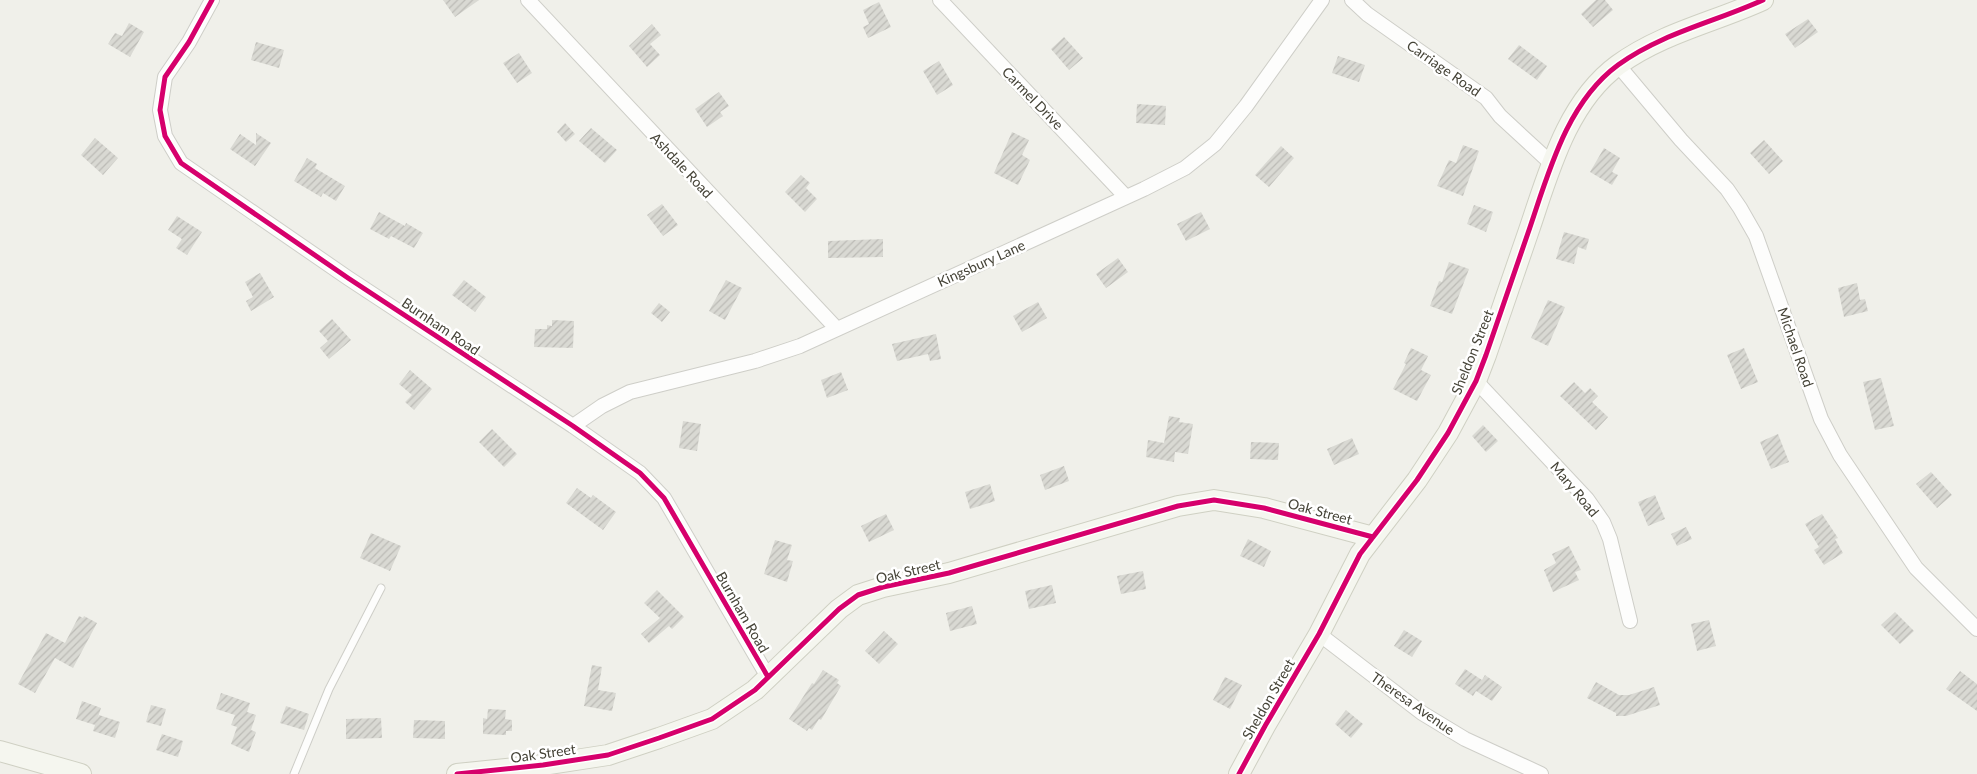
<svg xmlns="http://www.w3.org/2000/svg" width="1977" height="774" font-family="Lato,sans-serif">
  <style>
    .building { fill: url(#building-hatch) }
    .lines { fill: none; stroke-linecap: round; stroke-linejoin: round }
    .lane-casing { stroke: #cecec8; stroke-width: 9 }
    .street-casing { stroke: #cecec8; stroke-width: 16 }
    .secondary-casing { stroke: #cfd0c3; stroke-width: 22 }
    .lane { stroke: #fdfdfc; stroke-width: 7 }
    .street { stroke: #fdfdfc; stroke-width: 14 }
    .secondary { stroke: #f5f6ef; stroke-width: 20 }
    .cycleway-casing { stroke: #fff; stroke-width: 8 }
    .cycleway { stroke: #d6006c; stroke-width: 5 }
    .labels { text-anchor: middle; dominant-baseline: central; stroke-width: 5; stroke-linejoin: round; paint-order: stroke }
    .street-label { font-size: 14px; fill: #454337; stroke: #fff }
  </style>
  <defs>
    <pattern id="building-hatch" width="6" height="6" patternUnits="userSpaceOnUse" patternTransform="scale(1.25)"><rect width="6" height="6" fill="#d9d9d3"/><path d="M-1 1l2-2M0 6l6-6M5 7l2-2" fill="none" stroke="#bcbbb6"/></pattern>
  </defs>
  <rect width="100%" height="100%" fill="#f0f0ea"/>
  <path class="building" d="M443 0H479L455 17Z
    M1596 0H1605L1613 10 1593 27 1581 14Z
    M879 2 891 27 868 38 863 27 869 24 863 10Z
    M1808 19 1818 32 1795 48 1785 34Z
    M129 23 144 32 130 57 108 44 115 33 122 36Z
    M652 24 661 35 650 44 660 55 647 67 629 46Z
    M1064 37 1083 58 1069 70 1051 49Z
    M256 42 284 50 279 68 251 60Z
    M1519 45 1547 66 1537 80 1508 59Z
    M519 53 532 73 517 83 503 63Z
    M1338 56 1365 65 1359 82 1332 73Z
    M939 61 953 85 937 95 923 71Z
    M719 92 729 106 720 112 723 116 707 127 695 109Z
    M1137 104 1166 106 1165 125 1136 123Z
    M565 123 575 134 566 142 557 132Z
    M591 128 617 150 605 163 579 141Z
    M1012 132 1029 140 1022 155 1030 160 1018 185 994 173Z
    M256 133 271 143 255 166 230 149 240 134 256 145Z
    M95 138 118 158 103 175 81 155Z
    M1764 140 1783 161 1769 174 1750 153Z
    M1463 145 1479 151 1463 196 1437 186 1449 160 1456 163Z
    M1281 146 1294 158 1269 187 1255 175Z
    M1604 148 1620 158 1612 172 1618 175 1612 185 1590 172Z
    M307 158 317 164 315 168 345 186 336 201 323 193 321 197 294 181Z
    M801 175 810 183 806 188 817 199 805 212 785 192Z
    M662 204 678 225 663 236 647 215Z
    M1474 205 1493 212 1486 232 1467 224Z
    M379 212 405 226 406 223 423 233 414 248 391 236 389 239 370 229Z
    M1201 212 1210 229 1186 241 1177 224Z
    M177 216 202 232 187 255 176 248 182 239 168 230Z
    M1564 232 1589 239 1586 250 1578 247 1574 264 1556 259Z
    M883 239V257L828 258V241Z
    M1118 258 1128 272 1106 288 1096 274Z
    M1449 262 1469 269 1452 314 1430 306 1439 281 1442 282Z
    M260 273 274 297 251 311 246 301 253 297 245 282Z
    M464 280 486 297 475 312 452 295Z
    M726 280 742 288 725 320 709 311Z
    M1857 283 1860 300 1865 299 1868 311 1844 317 1838 288Z
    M1548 300 1565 307 1548 346 1531 338Z
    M1038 302 1047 318 1022 332 1013 316Z
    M659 303 670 312 662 322 651 313Z
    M332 319 351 340 329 359 320 348 328 341 319 331Z
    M552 320 574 321 573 348 534 347 535 329H547V325L552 326Z
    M936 334 941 359 930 361 928 354 897 361 892 344Z
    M1411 348 1428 356 1421 370 1431 375 1417 401 1393 389 1406 364 1404 363Z
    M1744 348 1758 382 1741 389 1727 355Z
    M410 370 432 389 414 410 405 402 412 395 399 384Z
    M841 372 848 390 827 398 821 380Z
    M1881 378 1894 426 1875 430 1863 382Z
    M1574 382 1585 393 1590 388 1598 396 1592 402 1608 417 1596 430 1560 396Z
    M1169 416 1180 418 1179 422 1193 424 1188 454 1175 452 1174 462 1146 457 1148 440 1164 443Z
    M683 421 701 424 697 451 679 448Z
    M1483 425 1498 441 1486 452 1472 436Z
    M492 429 517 454 504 467 479 442Z
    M1778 434 1789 462 1771 469 1760 442Z
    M1352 438 1359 454 1334 465 1327 449Z
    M1251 442 1279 443 1278 460 1250 459Z
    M1064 466 1069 481 1045 490 1040 475Z
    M1931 472 1952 495 1937 508 1916 484Z
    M990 484 995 501 970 509 965 492Z
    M577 488 591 498 593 495 616 512 603 530 566 503Z
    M1655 495 1665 519 1648 526 1638 502Z
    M886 514 894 530 869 542 861 526Z
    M1822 514 1838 538 1835 539 1843 553 1824 565 1814 550 1819 547 1805 524Z
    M1686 527 1692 539 1677 546 1671 534Z
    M371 533 401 546 390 571 360 558Z
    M1248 539 1271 551 1264 567 1240 556Z
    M775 540 792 545 787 560 793 561 787 582 764 574Z
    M1569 546 1581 570 1575 572 1579 580 1553 592 1544 570 1556 563 1552 554Z
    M1143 571 1146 589 1121 594 1117 576Z
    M1052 585 1056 603 1029 609 1025 591Z
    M657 590 684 617 672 629 669 626 649 643 641 634 660 618 644 603Z
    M972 606 977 624 950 631 946 613Z
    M1895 612 1914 631 1900 644 1881 625Z
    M79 616 83 618 84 616 97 623 73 668 55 658 35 693 18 684 46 633 65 643Z
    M1709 620 1716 646 1697 651 1691 624Z
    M1404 630 1422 641 1412 657 1394 646Z
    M884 631 898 644 879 664 865 651Z
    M592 665 602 667 598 690 616 693 612 711 584 706Z
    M1465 669 1482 680 1485 675 1502 687 1492 701 1476 691 1473 696 1455 684Z
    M823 670 839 680 837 683 841 686 821 720 819 719 812 730 809 728 807 731 789 719 812 683 814 684Z
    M1960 671 1977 684V711L1946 689Z
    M1225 677 1242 685 1230 709 1213 700Z
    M1596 682 1619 695H1629L1654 687 1660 705 1626 716H1616V713L1587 698Z
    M221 693 250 703 247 712 256 715 251 730 256 732 249 752 231 744 237 727 231 725 235 715 216 709Z
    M82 701 101 708 97 720 99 715 120 722 115 738 93 731 95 725 76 719Z
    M151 705 166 709 161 726 146 722Z
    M286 706 309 714 304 730 280 723Z
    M488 709 506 710 505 719 512 720V731H506V735L483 734V718L487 719Z
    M1346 710 1363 724 1351 738 1335 724Z
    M381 718 382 738 346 739V719Z
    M414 720 445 721V739L413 738Z
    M162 734 183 741 178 757 156 750Z"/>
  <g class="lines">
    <defs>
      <path id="lane" d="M294 774 329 689 381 588"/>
      <path id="street" d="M212 0 189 42 165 77 160 110 165 136 181 163 348 278 573 426 640 473 664 498 768 677
        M528 0 837 329
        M940 0 1126 197
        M1352 0 1367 14 1486 98 1500 116 1552 164
        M1618 65 1681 140 1727 189 1740 208 1756 236 1821 419 1840 455 1916 568 1977 629
        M1476 381 1587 499 1603 522 1610 539 1630 621
        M573 426 602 406 630 392 755 361 800 346 1144 189 1185 168 1215 144 1246 106 1322 0
        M1319 634 1422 713 1465 739 1541 774"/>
      <path id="secondary" d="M0 751 81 774
        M457 774 543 765 608 755 659 738 712 719 755 690 839 609 858 595 883 587 949 573 1178 506 1214 500 1264 508 1373 537
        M1239 774 1265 726 1319 634 1360 554 1417 480 1448 433 1476 381 1486 355C1500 314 1514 273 1528 233 1548 175 1566 103 1618 65 1662 33 1715 22 1763 0"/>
    </defs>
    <use href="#lane" class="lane-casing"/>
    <use href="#street" class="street-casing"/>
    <use href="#secondary" class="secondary-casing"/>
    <use href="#lane" class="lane"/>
    <use href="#street" class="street"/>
    <use href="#secondary" class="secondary"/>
    <defs>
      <path id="cycleway" d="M212 0 189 42 165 77 160 110 165 136 181 163 348 278 573 426 640 473 664 498 768 677
        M457 774 543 765 608 755 659 738 712 719 755 690 839 609 858 595 883 587 949 573 1178 506 1214 500 1264 508 1373 537
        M1239 774 1265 726 1319 634 1360 554 1417 480 1448 433 1476 381 1486 355C1500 314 1514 273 1528 233 1548 175 1566 103 1618 65 1662 33 1715 22 1763 0"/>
    </defs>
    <use href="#cycleway" class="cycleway-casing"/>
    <use href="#cycleway" class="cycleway"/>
  </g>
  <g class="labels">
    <g class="street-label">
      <text transform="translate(1444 68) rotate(35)">Carriage Road</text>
      <text transform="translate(1033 98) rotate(46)">Carmel Drive</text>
      <text transform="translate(682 165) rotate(47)">Ashdale Road</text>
      <text transform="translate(981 263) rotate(-24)">Kingsbury Lane</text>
      <text transform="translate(441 326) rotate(34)">Burnham Road</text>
      <text transform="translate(1796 347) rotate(71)">Michael Road</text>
      <text transform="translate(1472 352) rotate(-68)">Sheldon Street</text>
      <text transform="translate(1575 489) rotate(50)">Mary Road</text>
      <text transform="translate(1320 511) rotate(15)">Oak Street</text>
      <text transform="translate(908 571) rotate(-13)">Oak Street</text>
      <text transform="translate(743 612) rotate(60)">Burnham Road</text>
      <text transform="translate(1268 699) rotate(-60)">Sheldon Street</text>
      <text transform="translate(1413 703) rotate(35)">Theresa Avenue</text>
      <text transform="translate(543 753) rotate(-8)">Oak Street</text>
    </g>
  </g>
</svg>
